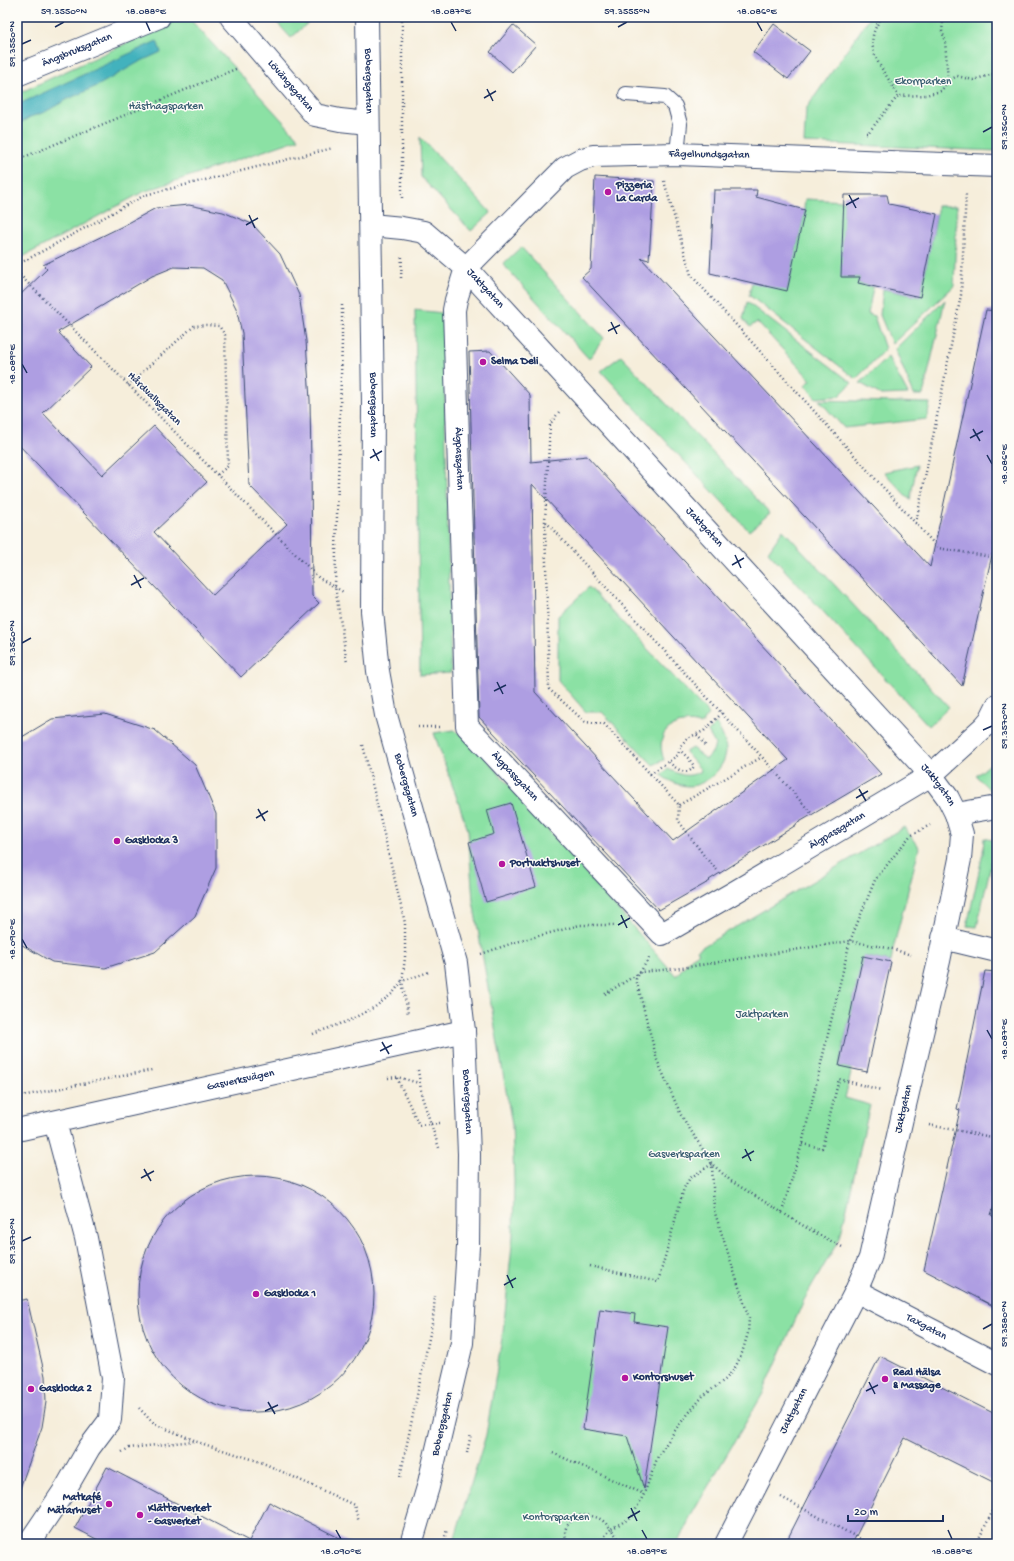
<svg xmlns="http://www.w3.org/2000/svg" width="1014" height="1561" font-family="'Gochi Hand',sans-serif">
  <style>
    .green { fill: #8be1a4; stroke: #538881 }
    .water { fill: #42b2bd; stroke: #2e708e }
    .building { fill: #ae9ee2; fill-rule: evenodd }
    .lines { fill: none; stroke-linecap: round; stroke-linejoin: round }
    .service-casing { stroke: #3c4c71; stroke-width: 16 }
    .minor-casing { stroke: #3c4c71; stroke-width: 24 }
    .tertiary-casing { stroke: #3c4c71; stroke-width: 24 }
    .path { stroke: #3c4c71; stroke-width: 2.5; stroke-dasharray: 1 3; stroke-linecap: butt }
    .service { stroke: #fff; stroke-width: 14 }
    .minor { stroke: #fff; stroke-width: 22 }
    .tertiary { stroke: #fff; stroke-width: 22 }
    .ticks { fill: none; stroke: #1b2f5e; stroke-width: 1.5 }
    .poi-dot { fill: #b5179e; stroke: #fdfcf7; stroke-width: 1.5 }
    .labels { text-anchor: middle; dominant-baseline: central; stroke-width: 3; stroke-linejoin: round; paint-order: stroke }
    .street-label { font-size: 11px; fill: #1b2f5e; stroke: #fdfcf7 }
    .park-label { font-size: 11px; fill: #375c70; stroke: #fdfcf7 }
    .poi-label { font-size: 11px; font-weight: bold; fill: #1b2f5e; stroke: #fdfcf7; text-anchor: start }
    .neatline { fill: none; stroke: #1b2f5e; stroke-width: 1.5 }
    .ticks-label { font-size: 10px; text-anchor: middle; fill: #1b2f5e }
  </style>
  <rect width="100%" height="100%" fill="#fdfcf7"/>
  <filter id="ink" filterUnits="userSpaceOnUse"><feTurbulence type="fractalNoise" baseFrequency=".025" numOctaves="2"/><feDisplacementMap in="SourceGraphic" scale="8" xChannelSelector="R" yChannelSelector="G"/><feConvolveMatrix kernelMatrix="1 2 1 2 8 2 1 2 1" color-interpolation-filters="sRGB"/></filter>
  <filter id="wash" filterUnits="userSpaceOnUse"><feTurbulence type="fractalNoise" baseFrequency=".012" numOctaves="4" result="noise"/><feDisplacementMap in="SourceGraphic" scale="16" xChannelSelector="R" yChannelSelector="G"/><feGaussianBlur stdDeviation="0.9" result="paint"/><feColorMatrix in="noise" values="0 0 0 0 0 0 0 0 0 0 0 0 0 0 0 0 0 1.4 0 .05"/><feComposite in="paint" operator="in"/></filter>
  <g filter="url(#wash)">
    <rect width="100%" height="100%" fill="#f6eedb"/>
    <path class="green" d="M183 17H188L299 139 143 192 17 260V94Z
      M272 17H308L311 20 291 38Z
      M870 17H997V151L804 143 806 109Z
      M420 137 491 213 471 231 421 177Z
      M805 199 844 201 842 277H860L858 283 873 287 868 314 874 316 885 349 856 379 749 295 752 282 787 290 805 210 804 209Z
      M937 206H957L954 286 892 344 880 315 883 289 920 297 937 214Z
      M521 247 604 338 589 359 503 264Z
      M945 300 923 395H914L895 349Z
      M747 302 852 383 839 396 816 398 805 385 811 380 757 322 750 327 743 319Z
      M415 310 443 313 451 673 420 675Z
      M621 356 770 513 749 531 601 371Z
      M888 357 908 394 881 395 860 383Z
      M819 400 930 403 927 419 844 428Z
      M917 465 910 500 884 472Z
      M783 530 949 707 929 726 768 552Z
      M589 587 709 714 701 725C696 722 689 722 683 723 663 726 657 741 664 760L653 765 602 712H586L558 680V616Z
      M716 724C721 731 726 741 726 750 726 767 706 786 689 786 680 786 668 781 661 775L668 769C681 775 686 778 700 772L701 770 685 752 692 748 706 759C711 755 714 750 715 744L708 732Z
      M454 730 469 739 676 976 691 958 699 953 697 950 904 827 919 848 893 949 891 962 863 956 839 1066 852 1069 845 1098 870 1105 840 1238 804 1300 762 1395 693 1512 677 1544H453L486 1435 503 1332 513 1235 514 1181 512 1125 473 901 468 830 434 733Z
      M995 760 997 762V797L976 776Z
      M984 838 996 841 977 927 967 926 983 853Z"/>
    <path class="water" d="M157 41 161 52 139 62 97 86 68 99 45 112 30 117 17 125V105Z"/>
    <g id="blocks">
      <path class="building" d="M774 24 810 51 788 79 753 52Z
        M513 25 536 45 512 72 490 52Z
        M595 177 654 181 649 260 641 258 930 567 986 310 997 311V533L962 686 582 277 591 269Z
        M714 190H757L756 197 805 210 787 291 710 273Z
        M844 195H887L889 204 937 214 920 297 858 283 860 277H841Z
        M189 205 223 212 252 224 280 254 299 295 306 341 310 400 311 463 312 596 319 603 241 677 17 443V298L47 269 43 265 121 227 156 208ZM174 267 203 268 222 280 236 308 242 333 249 485 287 524 213 595 154 532 207 482 154 426 102 475 43 413 91 367 58 332 152 276Z
        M490 351 530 395 531 462 587 456 881 774 796 824V825L709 880 710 881 659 910 479 717 469 352ZM532 484 788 760 673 841 535 692Z
        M105 714 155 730 195 765 216 814V868L195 916 155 952 105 968 52 962 17 942V740L52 719Z
        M511 803 536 887 486 902 469 842 494 834 487 810Z
        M863 956 891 962 867 1072 839 1066Z
        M985 971 997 972V1197L991 1215 997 1219V1308L924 1270 960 1110 957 1109Z
        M138 1294a118 118 0 1 1 236 0a118 118 0 1 1-236 0Z
        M27 1299 45 1376 46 1402 42 1427 20 1488 17 1487V1301Z
        M600 1309 635 1314 634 1322 668 1327 644 1489 627 1436 583 1429Z
        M880 1356 997 1415V1484L905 1438 852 1544H785Z
        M107 1467 249 1541 269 1502 351 1544H106L75 1528Z"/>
    </g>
  </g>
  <g filter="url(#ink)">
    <use href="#blocks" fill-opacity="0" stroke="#3c4c71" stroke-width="1"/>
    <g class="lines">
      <defs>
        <path id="service" d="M626 94 665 97 675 106 680 124 677 154"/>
        <g id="minor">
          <path id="s1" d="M231 17 315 115 340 120 368 123"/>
          <path id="s2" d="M17 75 159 17"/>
          <path id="s3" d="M997 166 677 154 593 156 580 160 565 168 466 268 456 300 454 310 467 726 662 934 735 892 931 775 984 727 990 720 997 706"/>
          <path id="s4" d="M371 225 402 228 424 232 466 268 931 775 948 798 956 814 962 834 960 859 939 961 902 1118 870 1258 856 1291 726 1544"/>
          <path d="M956 814 997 807"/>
          <path d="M943 938 997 951"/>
          <path id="s5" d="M17 1130 464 1031"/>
          <path id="s6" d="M856 1291 997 1364"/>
          <path d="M31 1540 66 1488 89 1448 110 1420 113 1378 86 1238 55 1122"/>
        </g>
        <g id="tertiary">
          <path id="s7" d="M367 17 373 404 372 611 378 671 386 715 456 963 464 1031 469 1154 468 1247 462 1343 428 1487 411 1544"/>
        </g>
      </defs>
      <use href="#service" class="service-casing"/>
      <use href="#minor" class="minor-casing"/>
      <use href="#tertiary" class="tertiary-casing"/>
      <path class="path" d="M402 17V200
        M882 17C858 49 885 68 898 96
        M933 17 943 22
        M948 17 943 22 942 31 945 40 948 81
        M992 17 997 22
        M866 133H868L898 96 926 95 941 91 948 81 957 76 973 80 997 73
        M17 160 238 68
        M664 181 691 275 938 548 997 558
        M17 265 145 195 333 148
        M17 272 319 578 345 593
        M401 278 402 255
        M342 305V341L335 586 347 663
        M128 385 194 326 206 325 219 326 225 335 228 466 217 475
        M559 412 550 424 545 521 549 689 585 722 604 724 679 805 678 820 705 857 717 870
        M546 522 762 757 812 814
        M916 523 961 295 966 192
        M418 727H439
        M697 735 707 747
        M363 745 405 923V958L402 981 408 1014
        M669 762C675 768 688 778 694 766L689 759 680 750
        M650 774 678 755 680 747 687 738 704 731 722 713
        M679 805 762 757
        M481 954 516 942 580 925H614
        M649 958 636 979 657 1060 681 1115 712 1164 731 1181 807 1228 844 1248
        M605 994 641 972 682 968 850 941 893 949 911 955
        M313 1034 350 1020 375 1007 393 993 402 981 429 972
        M418 1070 422 1097 439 1148
        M388 1078 397 1077 419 1083
        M397 1078 419 1125 440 1123
        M17 1097 152 1070
        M929 1125 997 1138
        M802 1144 822 1148 839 1079 881 1090
        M782 1212 802 1144 850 941 875 880 910 836 930 825
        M590 1266 658 1282 684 1188 690 1178 712 1164 714 1210 749 1318 748 1333 742 1353 736 1366 726 1379 703 1396 678 1426 658 1456 644 1494 632 1517 611 1529 618 1538 629 1544
        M139 1408 154 1424 194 1440
        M122 1452 129 1448 194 1441 261 1462 354 1505 359 1522
        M467 1453 471 1434
        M553 1453 644 1494
        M400 1477 433 1319 435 1296
        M781 1497 870 1544
        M443 1544 447 1529
        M569 1544C560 1529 568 1522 581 1515 596 1516 601 1517 611 1529L603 1538 601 1544
        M976 1544 997 1503"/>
      <use href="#service" class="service"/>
      <use href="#minor" class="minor"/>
      <use href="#tertiary" class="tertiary"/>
    </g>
  </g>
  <path class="ticks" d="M146 22 150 31M451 22 456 31M757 22 762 31M55 27 64 22M618 27 627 22M22 44 31 40M487 89 493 101M484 98 496 91M983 132 992 127M849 195 856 208M846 205 859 198M249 215 255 228M246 225 258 218M611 322 617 334M608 331 620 325M22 364 27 373M973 429 980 441M970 438 983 431M373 449 379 461M987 455 992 464M370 458 382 451M735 555 741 568M732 565 744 558M134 575 141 588M131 585 144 578M22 643 31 638M497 682 503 694M494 691 506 685M983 730 992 726M859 789 866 801M856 798 868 791M258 809 265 821M256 818 268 811M621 915 627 928M618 925 630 918M22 939 27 948M987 1030 992 1039M382 1042 389 1054M380 1051 392 1045M745 1149 751 1161M742 1158 754 1151M144 1169 151 1181M141 1178 154 1171M22 1241 31 1237M507 1275 513 1288M504 1285 516 1278M983 1329 992 1324M869 1382 875 1394M866 1391 878 1385M268 1402 275 1414M265 1411 278 1405M631 1508 637 1521M628 1518 640 1511M336 1530 341 1539M642 1530 647 1539M948 1530 952 1539"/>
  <g class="poi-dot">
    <circle cx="608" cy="192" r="4"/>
    <circle cx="483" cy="362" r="4"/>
    <circle cx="117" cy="841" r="4"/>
    <circle cx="502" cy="864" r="4"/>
    <circle cx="256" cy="1294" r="4"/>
    <circle cx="625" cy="1378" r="4"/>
    <circle cx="885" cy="1379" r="4"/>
    <circle cx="31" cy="1389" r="4"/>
    <circle cx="109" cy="1504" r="4"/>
    <circle cx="140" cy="1515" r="4"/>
  </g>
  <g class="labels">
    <g class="street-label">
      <text stroke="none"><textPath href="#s2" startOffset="65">Ängsbruksgatan</textPath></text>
      <text stroke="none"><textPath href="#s7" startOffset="64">Bobergsgatan</textPath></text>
      <text stroke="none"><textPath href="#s1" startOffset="91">Lövängsgatan</textPath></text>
      <text transform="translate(709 155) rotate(1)">Fågelhundsgatan</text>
      <text stroke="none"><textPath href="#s4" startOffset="137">Jaktgatan</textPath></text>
      <text transform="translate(154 399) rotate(45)">Hårdvallsgatan</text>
      <text stroke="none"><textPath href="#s7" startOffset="388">Bobergsgatan</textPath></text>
      <text stroke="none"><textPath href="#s3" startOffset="768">Älgpassgatan</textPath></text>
      <text stroke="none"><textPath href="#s4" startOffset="461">Jaktgatan</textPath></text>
      <text stroke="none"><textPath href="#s3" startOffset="1105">Älgpassgatan</textPath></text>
      <text stroke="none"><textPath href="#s7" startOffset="772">Bobergsgatan</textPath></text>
      <text stroke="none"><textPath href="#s4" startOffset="809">Jaktgatan</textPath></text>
      <text stroke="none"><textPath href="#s3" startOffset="1524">Älgpassgatan</textPath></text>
      <text stroke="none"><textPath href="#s5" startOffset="229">Gasverksvägen</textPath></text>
      <text stroke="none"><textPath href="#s7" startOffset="1096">Bobergsgatan</textPath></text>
      <text transform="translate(904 1109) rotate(-77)">Jaktgatan</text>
      <text stroke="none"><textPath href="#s6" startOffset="79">Taxgatan</textPath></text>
      <text transform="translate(794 1411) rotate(-63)">Jaktgatan</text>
      <text transform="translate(443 1424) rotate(-77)">Bobergsgatan</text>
    </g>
    <g class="park-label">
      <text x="923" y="82">Ekorrparken</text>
      <text x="166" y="107">Hästhagsparken</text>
      <text x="762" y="1015">Jaktparken</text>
      <text x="684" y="1155">Gasverksparken</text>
      <text x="556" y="1518">Kontorsparken</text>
    </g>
    <g class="poi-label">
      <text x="616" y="186">Pizzeria<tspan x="616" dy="13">La Carda</tspan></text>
      <text x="491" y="362">Selma Deli</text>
      <text x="125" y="841">Gasklocka 3</text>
      <text x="510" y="864">Portvaktshuset</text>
      <text x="264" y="1294">Gasklocka 1</text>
      <text x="893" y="1373">Real Hälsa<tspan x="893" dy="13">&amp; Massage</tspan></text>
      <text x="633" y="1378">Kontorshuset</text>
      <text x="39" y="1389">Gasklocka 2</text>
      <text x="101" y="1498" text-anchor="end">Matkafé<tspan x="101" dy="13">Mätarhuset</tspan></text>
      <text x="148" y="1509">Klätterverket<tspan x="148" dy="13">- Gasverket</tspan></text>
    </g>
  </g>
  <rect width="1014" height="1561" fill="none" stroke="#fdfcf7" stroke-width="44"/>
  <path d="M848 1515v6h95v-6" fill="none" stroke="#1b2f5e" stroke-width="2"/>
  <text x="854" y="1515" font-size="12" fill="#1b2f5e" stroke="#fdfcf7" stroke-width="3" paint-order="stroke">20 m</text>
  <rect x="22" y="22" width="970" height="1517" class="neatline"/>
  <g class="ticks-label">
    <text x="64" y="14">59.3550°N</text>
    <text x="146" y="14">18.088°E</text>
    <text x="451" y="14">18.087°E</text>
    <text x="627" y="14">59.3555°N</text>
    <text x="757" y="14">18.086°E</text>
    <text transform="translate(11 44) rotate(-90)" y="4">59.3550°N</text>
    <text transform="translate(1003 127) rotate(-90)" y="4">59.3560°N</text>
    <text transform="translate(11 364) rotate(-90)" y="4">18.089°E</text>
    <text transform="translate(1003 464) rotate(-90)" y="4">18.086°E</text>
    <text transform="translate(11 643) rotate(-90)" y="4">59.3560°N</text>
    <text transform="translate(1003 726) rotate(-90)" y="4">59.3570°N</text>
    <text transform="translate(11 939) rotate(-90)" y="4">18.090°E</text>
    <text transform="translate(1003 1039) rotate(-90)" y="4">18.087°E</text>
    <text transform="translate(11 1241) rotate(-90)" y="4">59.3570°N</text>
    <text transform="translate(1003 1324) rotate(-90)" y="4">59.3580°N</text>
    <text x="341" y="1554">18.090°E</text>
    <text x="647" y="1554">18.089°E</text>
    <text x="952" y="1554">18.088°E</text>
  </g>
</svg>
